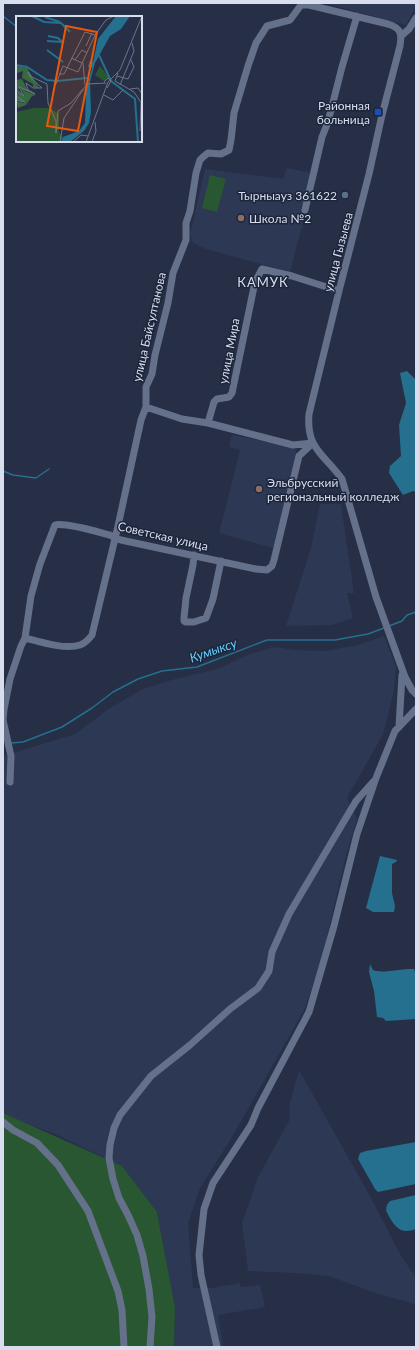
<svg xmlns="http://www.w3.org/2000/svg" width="419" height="1350" font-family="Lato,sans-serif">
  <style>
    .built { fill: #2d3855 }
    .green { fill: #295731 }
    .water { fill: #24708e }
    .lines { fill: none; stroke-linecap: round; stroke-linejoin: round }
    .stream { stroke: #24708e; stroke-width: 1.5 }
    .minor { stroke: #65708a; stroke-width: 7 }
    .transit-dot { fill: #1a4fb4; stroke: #1c253b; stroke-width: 1.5 }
    .service-dot { fill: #5c6f8a; stroke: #1c253b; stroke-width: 1.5 }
    .education-dot { fill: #8d6e63; stroke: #1c253b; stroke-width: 1.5 }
    .labels { text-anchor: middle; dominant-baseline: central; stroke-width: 3; stroke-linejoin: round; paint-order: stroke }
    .poi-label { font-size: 12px; fill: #d8deed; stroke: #1c253b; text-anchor: end }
    .street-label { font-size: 12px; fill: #d8deed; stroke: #1c253b }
    .neighbourhood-label { font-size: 13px; letter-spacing: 1px; fill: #d8deed; stroke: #1c253b }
    .water-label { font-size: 13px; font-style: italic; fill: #63cdf9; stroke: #1c253b }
    .inset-river { fill: none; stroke: #24708e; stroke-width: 2 }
    .inset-road { fill: none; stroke: #6d7589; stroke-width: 1 }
    .view { fill: #e8590c; fill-opacity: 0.15; stroke: #e8590c; stroke-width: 2 }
    .inset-edge { fill: none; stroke: #d8deed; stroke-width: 2 }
  </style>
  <rect width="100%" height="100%" fill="#262f46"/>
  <path class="built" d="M324 3H416V6L406 25Z
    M287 168 311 173 304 209 302 226 290 272 206 249 193 243 190 235 205 169 283 179Z
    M232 435 290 446 296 450 297 454 273 548 219 533 240 450 229 447Z
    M320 504H341L354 593H347L353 618 332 625 286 626 311 548Z
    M384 636 396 667 394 691 383 734 347 798 357 819 345 859 320 967 304 1010 232 1137 200 1188 188 1223 193 1288H211L240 1283V1287L260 1285 265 1307 218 1315 223 1347H174L175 1307 157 1212 122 1166 53 1133 13 1119 3 1114V756L75 734 110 708 143 689 175 679 217 669 250 654 274 647 295 650 325 651 358 645Z
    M299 1070 370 1196 400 1254 416 1278V1304L381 1295 329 1276 294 1273 248 1271 242 1223 258 1177 289 1121 290 1102Z"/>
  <path class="green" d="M210 175 226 179 217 212 202 208Z
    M3 1113 122 1166 157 1212 175 1307 174 1347H3Z"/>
  <path class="water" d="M407 371 416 380V492L413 491 403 495 389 473 390 466 401 456 399 425 406 403 400 373Z
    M380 856 397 860 396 862 392 864V893L395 906 394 912H373L366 908Z
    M370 964 373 970C382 974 402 968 414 969L416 975V1019L386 1021 383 1018 377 1017 374 991 369 972Z
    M416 1142V1184L378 1192 375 1189 358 1159 360 1153 366 1151Z
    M416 1195V1229C413 1230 409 1231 406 1231 396 1231 389 1217 386 1210L387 1205 390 1201Z"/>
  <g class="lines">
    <path class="stream" d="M3 16 17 27
      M3 471 13 475 36 478 49 469
      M389 626 402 621 407 615 416 612
      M11 743 23 742 62 727 92 708 113 692 138 679 162 671 197 667 267 640H335L368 634 384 628"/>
    <path class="minor" d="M401 36 409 29 416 18
      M305 210 322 137 328 122 342 67 357 16
      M146 407 182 419 208 423 293 445 313 443
      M208 423 214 402 217 399 229 397 232 393 255 282 262 269 292 276 339 291
      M194 555 193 565 186 598 184 618V621L186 622H194L206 618 213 599 221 561
      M25 638C40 642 66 650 80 645 86 643 89 639 92 635L118 526 141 420 146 407V387L152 374 155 355 168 303 173 273 186 240V223L190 211 196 173 200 160 203 157 208 153 221 154 229 150 231 140 234 113 248 66 256 43 267 26 290 20 301 5H309L388 24C401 28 402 34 400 46L382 115 369 174 339 291 309 414C306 449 324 454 342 479L376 597 405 677 412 690 416 694
      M399 727 402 675
      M10 782 11 756 3 720 4 709 10 679 21 646 25 638 31 596 40 564 55 525C65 522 98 532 110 535L115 538 121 540 256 569 267 570 272 566 274 560 299 456 313 443
      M3 1122 13 1130 37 1143 58 1165 88 1211 118 1291 122 1310 124 1347
      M150 1347 152 1317 149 1289 143 1256 137 1235 128 1215 119 1198 113 1179 109 1158 110 1145 114 1128 120 1115 151 1076 190 1045 230 1009 258 988 269 971 272 952 289 914 356 801 373 782
      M217 1347 201 1275 199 1255 204 1209 213 1183 251 1125 258 1108 309 1012 334 926 357 834 376 778 395 731 416 709"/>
  </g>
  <rect class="transit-dot" x="374" y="108" width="8" height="8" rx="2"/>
  <circle class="service-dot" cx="345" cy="195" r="4"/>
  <g class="education-dot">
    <circle cx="241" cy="218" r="4"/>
    <circle cx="259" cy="489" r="4"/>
  </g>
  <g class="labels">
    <g class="poi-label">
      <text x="370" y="105">Районная<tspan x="370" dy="14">больница</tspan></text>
      <text x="337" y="195">Тырныауз 361622</text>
      <text x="249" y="218" text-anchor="start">Школа №2</text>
      <text x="267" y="482" text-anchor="start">Эльбрусский<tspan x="267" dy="14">региональный колледж</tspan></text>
    </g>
    <g class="street-label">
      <text transform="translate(338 252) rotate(-75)">улица Гызыева</text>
      <text transform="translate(149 327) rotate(-77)">улица Байсултанова</text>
      <text transform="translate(229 351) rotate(-79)">улица Мира</text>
      <text transform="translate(163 536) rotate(13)">Советская улица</text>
    </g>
    <g class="neighbourhood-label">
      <text x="263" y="282">КАМУК</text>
    </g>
    <g class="water-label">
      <text transform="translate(213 650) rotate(-19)">Кумыксу</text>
    </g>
  </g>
  <g transform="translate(16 16)">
    <rect width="126" height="126" fill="#262f46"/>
    <path d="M84 50 93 61 88 65 79 59ZM18 92H34L43 98V116L47 121 45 126H0V96Z" fill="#295731"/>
    <path d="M0 50 11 52 23 72 17 71V68L6 62 7 55 1 57 0 61ZM6 63 11 73 19 77 6 74 20 79 16 80 10 89 2 92 0 85 8 87 10 86 0 84V76L9 80 4 71 2 73 8 80 0 74V64Z" fill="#386a40"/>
    <path d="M100 0H114L105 13 94 20 79 47 74 66 75 96 73 107 68 115 54 126H45L47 121 63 115 69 107 70 75 76 52 72 51 74 44 77 46 82 23Z" fill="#24708e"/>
    <path class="inset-river" d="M16 0 28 6 45 7 54 16M29 1 44 6M32 20 42 22 46 26M31 25 46 26M31 34 47 46M82 37 95 65 119 83 122 126M0 49 11 51 31 64 41 65 71 62"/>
    <path class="inset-road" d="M70 30 76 17M55 42 66 47M59 44 66 34 71 37M67 47 69 69M102 57 99 65 118 76 126 88M43 58H48L69 16 79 19M101 60 112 63 118 51 115 44M88 66 92 62 95 65 91 72M40 68 47 50 62 56 79 19 90 4 98 0M71 68 90 67M104 69 118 35 116 27M114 73 122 72 126 78M0 75 8 80 3 71 19 78 12 74 10 67 17 72H26L14 61 12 56 16 61 31 68 32 87 40 105V117L42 95 55 87 67 73M88 79 97 84 107 74M0 80 9 86 0 84M124 115 125 87M44 126 48 102 71 68M57 126 65 119 72 120M70 126 92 66 104 54 126 0M76 126 80 115 79 106"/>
    <path class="view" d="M50 10 81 16 62 115 31 110Z"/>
    <rect width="126" height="126" class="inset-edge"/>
  </g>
  <rect width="419" height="1350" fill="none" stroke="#d8deed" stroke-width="8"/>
</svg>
